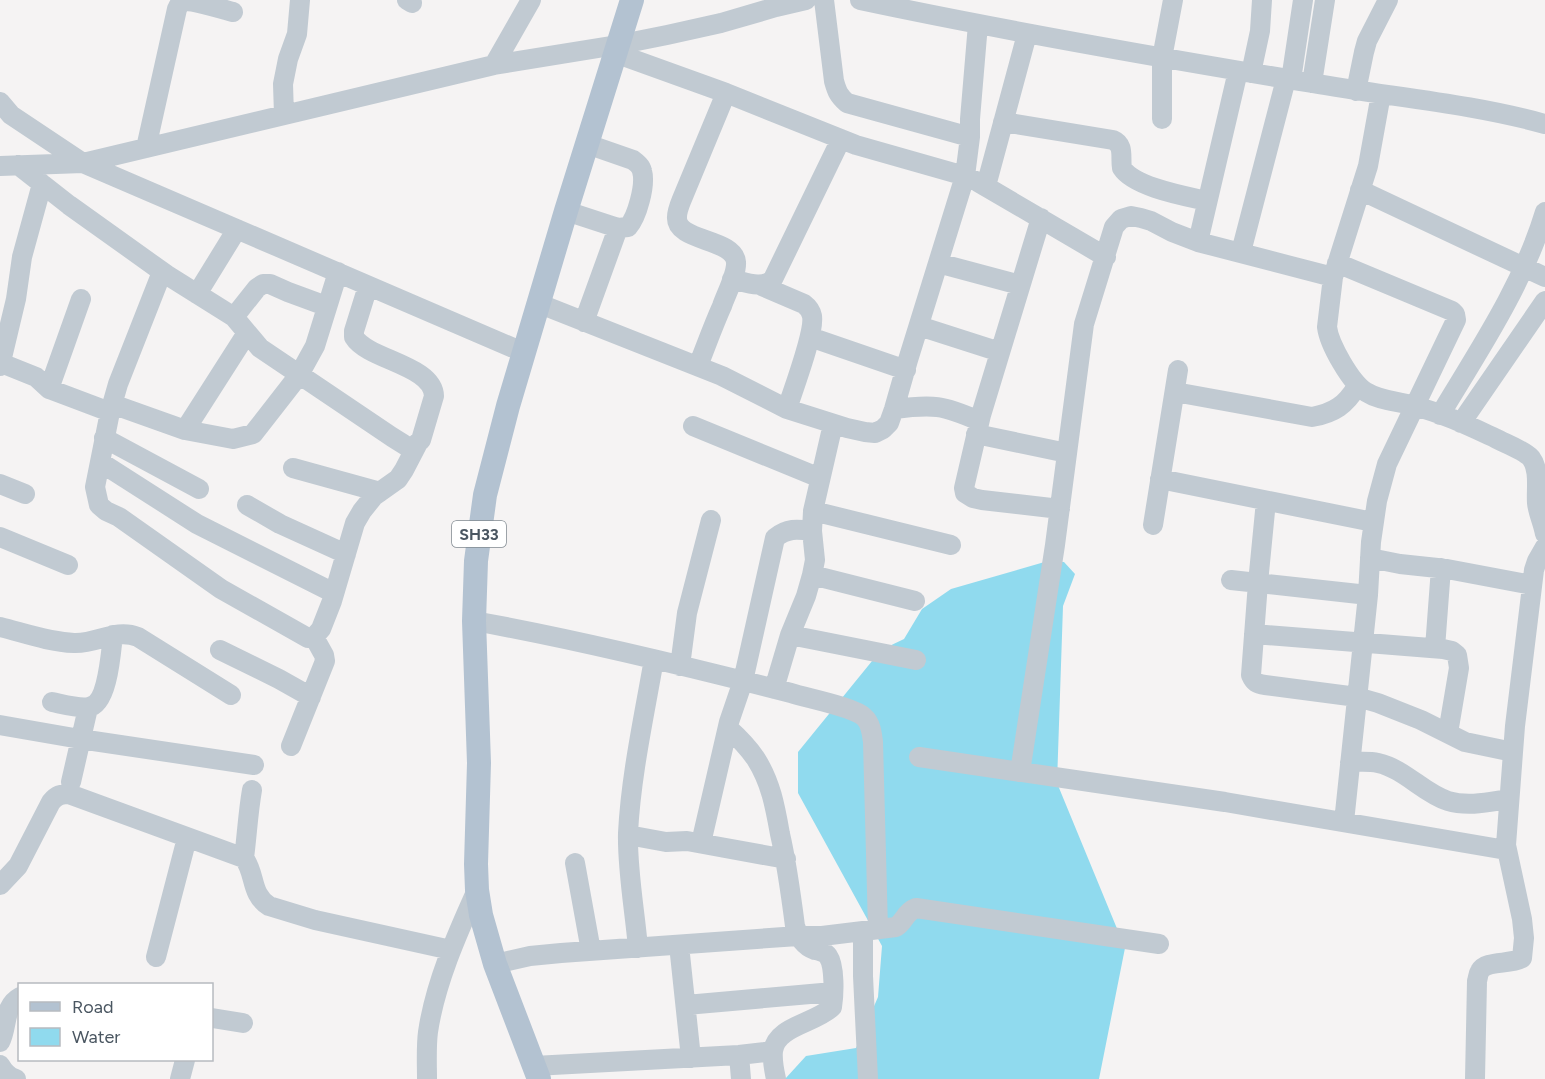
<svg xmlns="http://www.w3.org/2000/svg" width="1545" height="1079" font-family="Figtree,sans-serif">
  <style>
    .water { fill: #90daee }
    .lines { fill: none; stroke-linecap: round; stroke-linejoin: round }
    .minor { stroke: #c1cad2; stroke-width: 20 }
    .major { stroke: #b3c2d1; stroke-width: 24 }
    .labels { text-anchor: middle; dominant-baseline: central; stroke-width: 5; stroke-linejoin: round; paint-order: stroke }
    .shield { fill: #fff; stroke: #808990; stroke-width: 1.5 }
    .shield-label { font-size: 16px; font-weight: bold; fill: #4a5661 }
  </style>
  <rect width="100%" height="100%" fill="#f5f3f3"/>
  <path class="water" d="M1048 561 1064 562 1075 574 1063 606 1057 783 1125 948 1099 1079H785L806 1056 856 1048 878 997 882 946 798 793V752L881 650 904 639 922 609 951 589Z"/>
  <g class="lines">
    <path class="minor" d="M407 0 412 3
      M824 0 834 81C837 92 839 96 847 103L970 137
      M860 0C1010 32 1161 58 1312 83 1390 97 1469 103 1545 124
      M615 53 726 93 856 145 965 176 978 182 1106 257
      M494 65 531 0
      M1251 73 1260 31 1262 0
      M1291 80 1303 0
      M1312 83 1325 0
      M1356 91 1364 52 1367 41 1388 0
      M1381 94 1368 166 1333 277 1327 327C1329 344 1351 383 1366 392 1380 401 1398 401 1414 406 1442 413 1469 426 1495 438 1504 443 1524 450 1531 458 1540 470 1536 489 1537 503 1538 513 1543 523 1545 534
      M0 102 11 115 83 163 525 353
      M284 115 283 84 288 59 297 34 300 0
      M1162 119V58L1173 0
      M1003 122 1113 140C1125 145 1120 158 1122 168 1134 187 1185 196 1207 201
      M146 148 177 9C179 5 179 3 184 1 193 0 222 9 233 12
      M18 165 69 205 167 275 234 317 260 348 392 437 408 447H413L421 440 434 396C433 365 368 360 354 337V331L368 286
      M0 166 83 163 494 65 617 45 667 35 721 23 776 7 806 0
      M986 186 1027 34
      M1360 190 1545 277
      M566 211 618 228 628 227C637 217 646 185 642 171 641 166 637 163 633 160L587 144
      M1041 218 981 415 964 488 965 493 973 498 982 500 1060 509
      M1198 242 1238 71
      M1241 252 1286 79
      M938 263 1020 285
      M1337 263 1452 311 1455 314 1456 320 1387 464 1377 501 1371 542 1368 595 1344 822
      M162 272 118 384 110 412 95 487 99 505 106 511 119 517 221 589 308 638 314 637 321 629 332 601 355 523 362 511 374 496 398 479 404 470 417 445
      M732 279C745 282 763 290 773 279L841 139
      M762 286 804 304C808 307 811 311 812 316 815 332 793 390 787 409
      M197 294 237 229
      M540 304 722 376 787 409 847 428 865 432 875 433 883 429 889 423 894 409 908 360 965 176 970 137V119L978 24
      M234 317 257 288 263 284H270L288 292 326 306
      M584 322 618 228
      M919 326 1000 352
      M810 337 906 370
      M1 363 36 377 49 389 57 392 110 412
      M0 366 16 299 22 257 42 184
      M698 366C706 346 713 326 722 306 726 294 737 274 736 262 734 238 675 242 677 217 677 211 680 204 682 199L726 93
      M49 389 81 299
      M1175 392 1312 417C1334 413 1346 405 1357 386
      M112 404 185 430 233 439 253 434 299 375 315 346 338 272
      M894 409C933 404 943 405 979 421
      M1440 415C1479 350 1523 285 1545 212
      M1461 423 1545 301
      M693 426 820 478
      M185 430 247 333
      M976 434 1067 453
      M104 438 199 489
      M100 462 197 524 334 593
      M293 468 380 492
      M1160 479 1373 522
      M0 484 25 494
      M1266 501 1258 583 1251 675C1254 682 1257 684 1265 685L1357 697 1378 703 1421 720 1465 742 1513 752
      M247 505 280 524 346 554
      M813 511 951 545
      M1153 525 1178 370
      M0 537 68 565
      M1370 558 1400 564 1447 569 1532 585
      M812 575 915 601
      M1231 580 1368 595
      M474 621C580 640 686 666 791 693 806 698 854 707 864 717 871 723 872 734 873 742L878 929
      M0 627C24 633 49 642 74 643 98 644 115 628 138 637L231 695
      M1254 634 1443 649 1452 651 1457 655 1459 668 1448 733
      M790 635 916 660
      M1435 648 1441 568
      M220 650 279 679 311 697
      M680 666 687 613 711 520
      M774 689 790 635 806 596 812 575 815 560 812 531 813 511 833 424
      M52 702C62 704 80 709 89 707 108 704 111 651 113 635
      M0 725 80 739 254 765
      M728 728C738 737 748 747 756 759 771 783 775 806 780 834 787 864 791 895 795 926 799 938 804 946 815 950 820 951 825 952 828 956 835 966 834 995 832 1007 816 1023 776 1026 773 1051 772 1060 774 1070 776 1079
      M291 746 325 661 324 655 314 637
      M919 757 1225 802 1506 850
      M1350 762C1360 762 1369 761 1378 763 1405 769 1423 793 1448 801 1468 807 1489 802 1509 799
      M1020 772 1055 545 1084 324 1114 227 1121 219 1131 216 1141 218 1151 221 1172 232 1198 242 1333 277
      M71 782 88 708
      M628 835 666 842 687 841 786 859
      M701 843 729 722 743 681 775 538C787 528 797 529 812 531
      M244 858C247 835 248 813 252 790
      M575 863 591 951
      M0 885 18 866 51 802C57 795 61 794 69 794L244 858C256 874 250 894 269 906L315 920 451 950
      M863 931V976L868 1079
      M679 945 691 1058
      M638 948C635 912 627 869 628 833 631 775 644 717 654 659
      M156 957 187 838
      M495 964 530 956 561 953 798 936H822L896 927C905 921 905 912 916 908L1159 944
      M686 1005 833 992
      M212 1018 243 1023
      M0 1042C8 1027 3 1006 20 997
      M739 1055 741 1079
      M0 1065C4 1072 8 1077 16 1079
      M534 1066 739 1055 773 1051
      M180 1079 185 1060
      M427 1079C427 1064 426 1047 428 1032 435 984 457 934 477 890
      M1475 1079 1477 981C1478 978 1478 974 1480 971 1486 960 1510 965 1522 958L1524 938 1522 919 1506 845 1515 726 1534 570 1537 561 1545 547"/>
    <path class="major" d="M539 1079 495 964 481 915 477 890 476 864 479 763 474 621 476 561 485 495 508 406 566 211 632 0"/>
  </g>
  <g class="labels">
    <rect class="shield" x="452" y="521" width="54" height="26" rx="4.5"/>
    <g class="shield-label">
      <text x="479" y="534">SH33</text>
    </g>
  </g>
  <rect x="18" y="983" width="195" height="78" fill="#ffffff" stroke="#b7bbc0" stroke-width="1.5"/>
  <rect x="30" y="1002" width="30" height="9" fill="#b3c2d1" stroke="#b7bbc0" stroke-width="1.5"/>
  <text x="72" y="1013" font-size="18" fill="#4a5661">Road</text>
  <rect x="30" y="1028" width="30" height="18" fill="#90daee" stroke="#b7bbc0" stroke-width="1.5"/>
  <text x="72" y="1043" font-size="18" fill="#4a5661">Water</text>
</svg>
